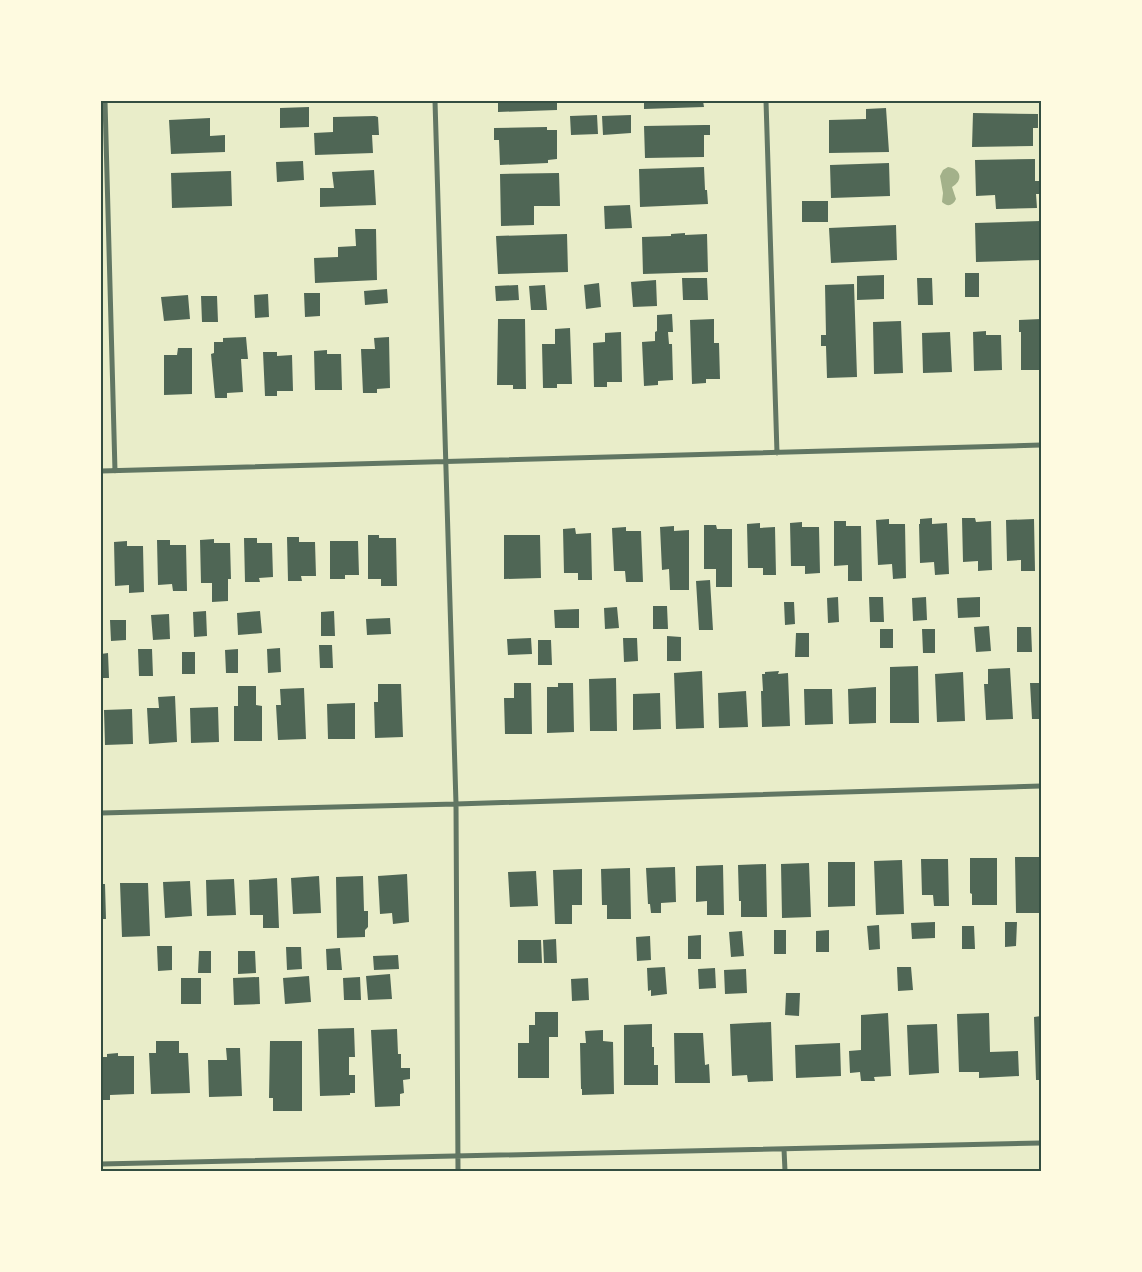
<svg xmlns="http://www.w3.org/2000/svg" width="1142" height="1272" font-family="Lora,serif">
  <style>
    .water { fill: #a3b18a }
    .building { fill: #4f6655 }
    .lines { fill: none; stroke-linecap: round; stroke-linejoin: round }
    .minor { stroke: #617663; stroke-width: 5 }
    .neatline { fill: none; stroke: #344e41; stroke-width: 2 }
  </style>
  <rect width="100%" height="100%" fill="#e9edc9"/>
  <path class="water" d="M948 167C962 169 963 181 952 187L956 199C953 206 947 207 942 202L943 193 940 176 943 170Z"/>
  <path class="building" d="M498 101H557V110L498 112Z
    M644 101H703L704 107 644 109Z
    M309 107V127L280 128V108Z
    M886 108 889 152 829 153V120L866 119V109Z
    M973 113 1038 114V128H1033V146L972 147Z
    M597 115 598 134 571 135 570 116Z
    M631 115V133L603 135 602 116Z
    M375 116 378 117 379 135H372L373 153 315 155 314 133 333 132V117Z
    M210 118V136L225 135V152L171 154 169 120Z
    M704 125H710V135H704V157L645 158 644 126Z
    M547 127V130H557V159L548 160V163L500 165 499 140H494V128Z
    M1035 159V181H1041V194H1036L1037 208 996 209 995 195 976 196 975 160Z
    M303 161 304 180 277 182 276 162Z
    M889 163 890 196 831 198 830 165Z
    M704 167 705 190H707L708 204 640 207 639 169Z
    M374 170 376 205 320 207V188H334L332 172Z
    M231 171 232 206 172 208 171 173Z
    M559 173 560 206H534V225L501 226 500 174Z
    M802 201H828V222H802Z
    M630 205 632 228 605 229 604 206Z
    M1041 221V260L976 262 975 223Z
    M896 225 897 260 831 263 829 228Z
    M355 229H376L377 280 315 283 314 258 338 257V247L356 246Z
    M685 233V235L707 234 708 272 643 274 642 237 671 236V234Z
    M567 234 568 272 498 274 496 236Z
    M965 273H979V297H965Z
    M884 275V299L857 300V276Z
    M682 278H707L708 300H683Z
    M917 278H932L933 305H918Z
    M656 280 657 306 633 307 631 282Z
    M599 283 601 307 586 309 584 285Z
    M854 284 857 377 827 378 826 346H821V335H826L825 285Z
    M518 285 519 300 496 301 495 286Z
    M545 285 547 310H531L529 286Z
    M387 289 388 303 365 305 364 291Z
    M304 293H320V316L305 317Z
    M268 294 269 317 255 318 254 295Z
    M188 295 190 319 164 321 161 297Z
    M201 296H217L218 322H202Z
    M672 314 673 332H668L669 344H672L673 380 658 381V385L644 386 642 342 655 341V332L657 331V315Z
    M498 319H525L526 389H513V385H497Z
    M714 319V343H719L720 379H706V383L692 384 690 320Z
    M1041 319V370H1021V332H1019V320Z
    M901 321 903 373 874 374 873 322Z
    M570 328 572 384H557V388H543L542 344H555V329Z
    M986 331V335H1001L1002 370 974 371 973 332Z
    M621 332 622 382H607V387H594L593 343 605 342V333Z
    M950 332 952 372 923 373 922 333Z
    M246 337 248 359H241L243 392 227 393V398H215L211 354 214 353V342H223V338Z
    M389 337 390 388 377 389V393H363L361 349H375L374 338Z
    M178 348H192V394L164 395V355H177Z
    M327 350V354H341L342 390H315L314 351Z
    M263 352H277V356L292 355 293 391H277V396H265Z
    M932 518V524L947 523 949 574 935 575 934 562 920 563 919 524H920V519Z
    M962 518H975L976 522 991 521 992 570 978 571V561L963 562Z
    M889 519V524H905L906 578 893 579 892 564 878 565 876 520Z
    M1034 519 1035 571H1021V560L1007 561 1006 520Z
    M834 521H846V526H861L862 581H848V565L834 566Z
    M802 522V527H819L820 573 805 574V566H791L790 523Z
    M760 523V528L775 527 776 575H763V568H748L747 524Z
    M704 525H716L717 529H732V587H716V569H704Z
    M674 526V531L689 530V590H670L669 569 662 570 660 527Z
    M626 527V531H641L643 582H626L625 571H614L612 528Z
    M575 528 576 534 591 533 592 580H578V573H564L563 529Z
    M368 535H379V538H396L397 586H381V579H368Z
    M504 535H540L541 578 504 579Z
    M287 537H299V542H315L316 576H301L302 581H288Z
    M244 538H257V543H272L273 577 259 578 260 582H245Z
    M214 539V543H230L231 579H228V601L212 602V583H201L200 540Z
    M157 540H170V545H186L187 591H173L172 584 158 585Z
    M127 541V546H143L144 592 129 593V585L115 586 114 542Z
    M330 541H358L359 575H345V579H330Z
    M710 580 713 630H699L696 581Z
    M838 597 839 622 828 623 827 598Z
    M869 597H883L884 622H870Z
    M926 597 927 620 913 621 912 598Z
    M980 597V617L958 618 957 598Z
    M784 602H794L795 624 785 625Z
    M653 606H667L668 629H653Z
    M617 607 619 628 605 629 604 608Z
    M579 609V628H555L554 610Z
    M206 611 207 636 194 637 193 612Z
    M260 611 262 633 238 635 237 613Z
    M334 611 335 636H321V612Z
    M169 614 170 639 153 640 151 615Z
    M390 618 391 634 367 635 366 619Z
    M110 620H126V640L111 641Z
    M989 626 991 651 976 652 974 627Z
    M1017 627H1031L1032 652H1017Z
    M880 629H893V648H880Z
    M922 629H935V653H923Z
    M796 633H809V657H795Z
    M667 636 681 637V661H667Z
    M531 638 532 654 508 655 507 639Z
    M623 638H637L638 661 624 662Z
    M538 640H551L552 665H538Z
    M319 645H332L333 668H320Z
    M280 648 281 672 268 673 267 649Z
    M138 649H152L153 676H139Z
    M238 649V673H226L225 650Z
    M182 652H195V674H182Z
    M108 653 109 678H101V654Z
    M918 666 919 723H890V667Z
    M1010 668 1013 719 986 720 984 684H988V669Z
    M702 671 704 728 676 729 674 673Z
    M779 671 778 674 788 673 790 726 762 727 761 691H763L762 674H765V672Z
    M963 672 965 721 937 722 935 674Z
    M616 678 617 731H590L589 679Z
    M514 683H531L532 734H505L504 698H514Z
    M558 683H573L574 732 547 733V687H558Z
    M1030 683H1041V719H1032Z
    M378 684H401L403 737 375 738 374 702H378Z
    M238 686H256V705L262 706V741H234V706H238Z
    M876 687V723L849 724 848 689Z
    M304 688 306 739 278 740 276 705H281L280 689Z
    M804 689H832L833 724 805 725Z
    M746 691 748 727 719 728 718 693Z
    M660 693 661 729 633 730V694Z
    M175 696 177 742 149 744 147 708H159L158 697Z
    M355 703V739H328L327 704Z
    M218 707 219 742 191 743 190 708Z
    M132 709 133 744 105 745 104 710Z
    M1015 857H1041V913H1016Z
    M970 858H997V905H972V894L970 893Z
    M921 859H948L949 906H934L933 895H922Z
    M902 860 904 914 876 915 874 861Z
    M828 862H855V906L828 907Z
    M809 863 811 917 782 918 781 864Z
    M766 864 767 917H741V901H739L738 865Z
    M723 865 724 915H707V901L696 902V866Z
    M675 867 676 902 661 903V913H651L650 904H648L646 868Z
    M630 868 631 919H607V905H602L601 869Z
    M582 869V905H572V924H555L553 870Z
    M536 871 538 906 510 907 508 872Z
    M407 874 409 922 393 924 392 913 380 914 378 876Z
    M319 876 321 913 293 914 291 878Z
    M363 876 364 911H368V927L365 930V937L337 938 336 877Z
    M277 878 279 928H263V915H250L249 880Z
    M234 879 236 915 207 916 206 880Z
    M190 881 192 916 165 918 163 882Z
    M120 883H148L150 936 122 937Z
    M101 884H105L106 919H101Z
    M935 922V938L912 939 911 923Z
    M1005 922H1017L1016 946 1005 947Z
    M879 925 880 949 869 950 867 926Z
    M962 926H974L975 949H962Z
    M774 930H786V954H774Z
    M829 930V952H816V931Z
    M742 931 744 956 731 957 729 932Z
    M701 935V959H688V936Z
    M650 936 651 960 637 961 636 937Z
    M556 939 557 963H544L543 940Z
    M518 940H541L542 963H518Z
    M157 946H172V970L158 971Z
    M286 947H301L302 969 287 970Z
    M340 948 342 970H327L326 949Z
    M199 951H211V973H198Z
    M238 951H255L256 973 238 974Z
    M398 955 399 969 374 970 373 956Z
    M665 967 667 994 651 996V990L648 991 647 968Z
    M897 967H911L913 990 898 991Z
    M715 968 716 988 699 989 698 969Z
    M746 969 747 993 725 994 724 970Z
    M390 974 392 999 368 1000 366 976Z
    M309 976 311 1002 285 1004 283 978Z
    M259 977 260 1004 234 1005 233 978Z
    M360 977 361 1000H344L343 978Z
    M181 978H201V1004H181Z
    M588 978 589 1000 572 1001 571 979Z
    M786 993H800L799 1016 785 1015Z
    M535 1012H558V1037H549V1078H518V1043H529V1025H535Z
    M888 1013 891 1076 874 1077 875 1081H861L860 1072 850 1073 849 1051 861 1050V1015Z
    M989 1013 990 1052 1018 1051 1019 1076 979 1078V1072H959L957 1014Z
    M1041 1016V1080H1036L1034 1017Z
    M771 1022 773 1081 748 1082 747 1075 732 1076 730 1024Z
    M652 1024V1047H654V1065H658V1085H624V1025Z
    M937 1024 939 1073 909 1075 907 1025Z
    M354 1028 355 1057H349V1075H355V1093H350V1095L320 1096 318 1029Z
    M397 1029 398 1054H401V1068H410V1079L403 1080 404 1093 400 1094V1106L375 1107 371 1030Z
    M603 1030V1041L613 1042 614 1094 582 1095V1089H581L580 1043H586L585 1031Z
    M674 1033H703L705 1065 709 1064 710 1083H675Z
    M156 1041H179V1053H188L190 1093 151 1094 149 1053H156Z
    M270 1041H302V1111H273V1098H269Z
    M840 1043 841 1076 796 1078 795 1045Z
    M226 1048H240L242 1096 209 1097 208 1060H227Z
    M118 1053V1056H134V1094L110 1095V1100H103V1108H101V1057H107V1054Z"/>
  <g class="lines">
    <path class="minor" d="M105 101 115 471
      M435 101 456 804 458 1171
      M766 101 777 453
      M101 471 1041 445
      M101 813 456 804 1041 786
      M784 1149 785 1171
      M101 1164 1041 1143"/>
  </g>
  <rect width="1142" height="1272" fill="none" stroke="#fefae0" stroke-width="205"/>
  <rect x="102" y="102" width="938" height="1068" class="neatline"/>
</svg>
